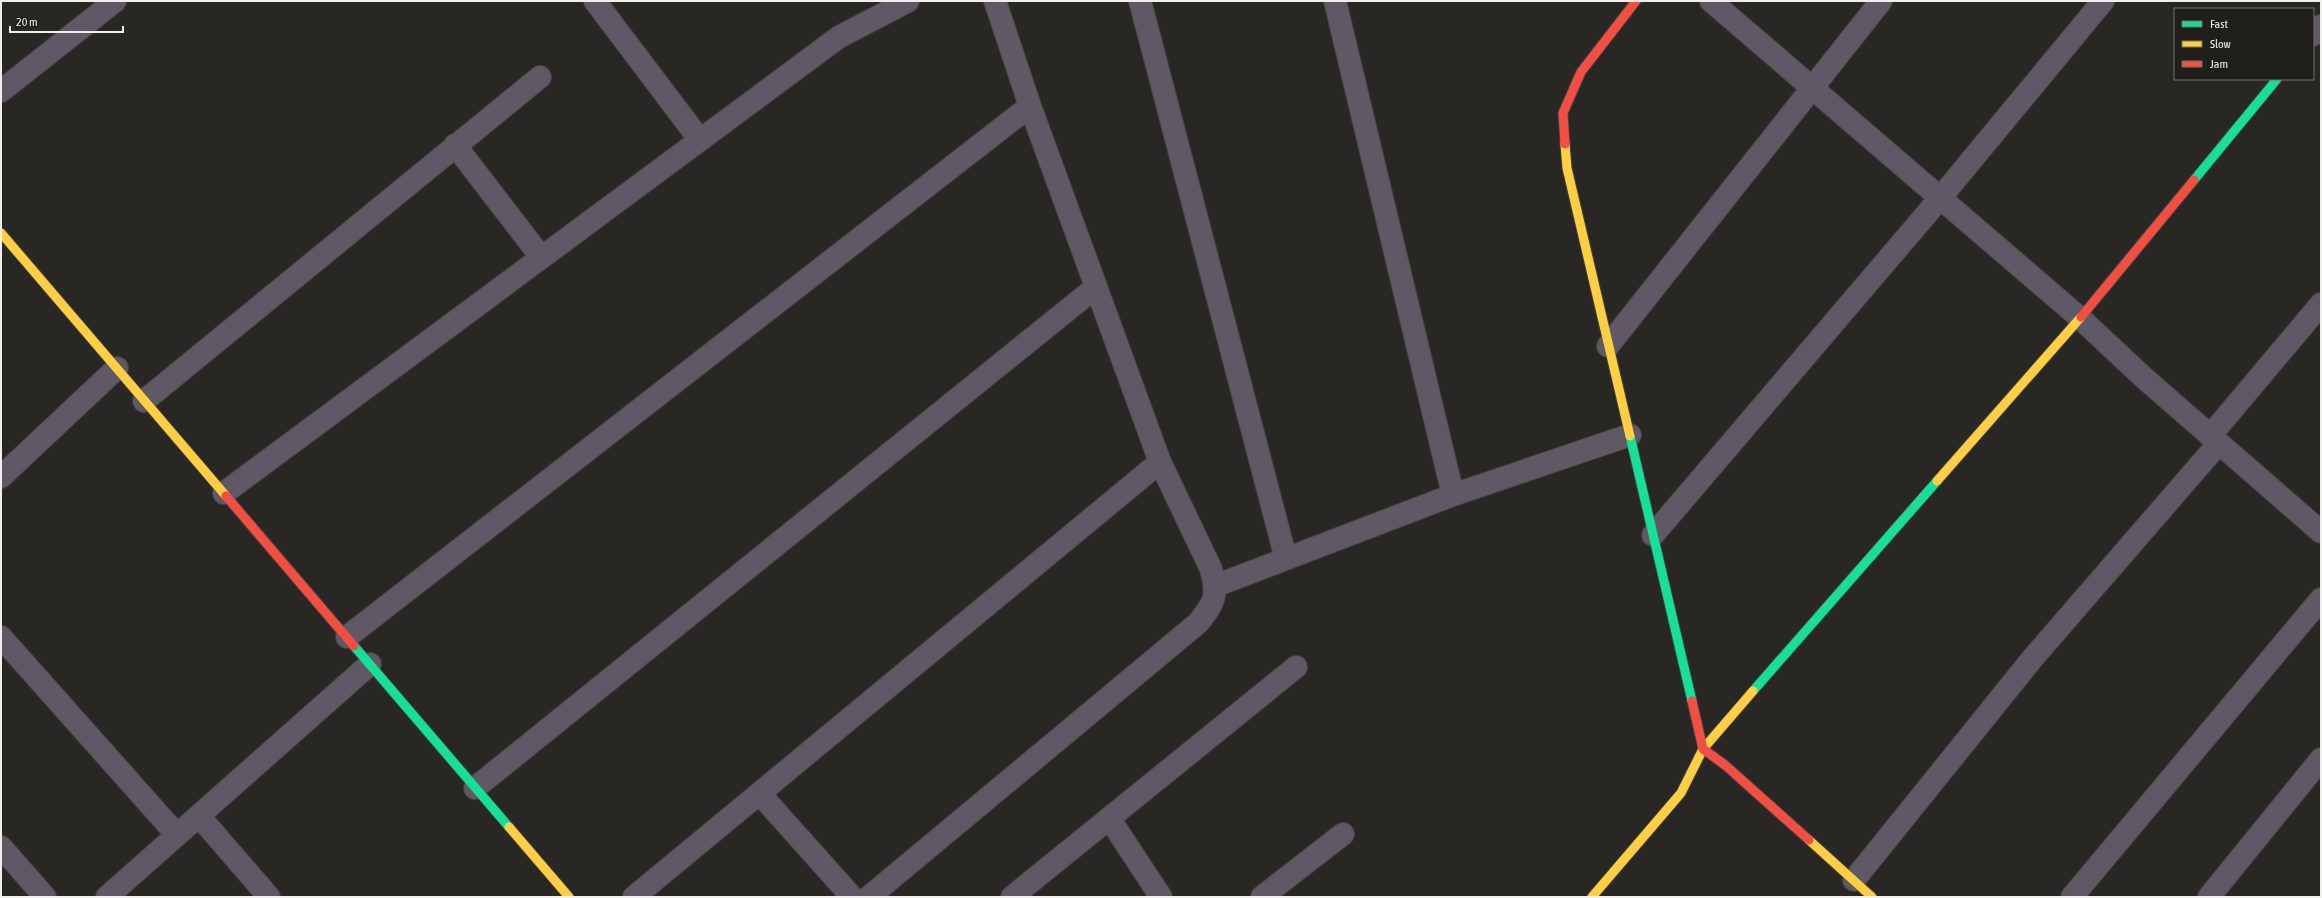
<svg xmlns="http://www.w3.org/2000/svg" width="2322" height="898" font-family="'Asap Condensed',sans-serif">
  <style>
    .lines { fill: none; stroke-linecap: round; stroke-linejoin: round }
    .street-casing { stroke: #434240; stroke-width: 24 }
    .fast-casing { stroke: #434240; stroke-width: 11 }
    .slow-casing { stroke: #434240; stroke-width: 11 }
    .jam-casing { stroke: #434240; stroke-width: 11 }
    .street { stroke: #5e5964; stroke-width: 22 }
    .fast { stroke: #16e098; stroke-width: 9 }
    .slow { stroke: #ffcf43; stroke-width: 9 }
    .jam { stroke: #f24e42; stroke-width: 9 }
  </style>
  <rect width="100%" height="100%" fill="#282723"/>
  <g class="lines">
    <defs>
      <path id="street" d="M595 1 700 140
        M1140 1 1286 559
        M1335 1 1453 495
        M1711 1 2080 318 2143 377 2321 532
        M2313 35 2321 26
        M1 91 115 1
        M455 145 541 257
        M1608 346 1881 1
        M144 401 540 77
        M2210 436 2321 304
        M1 477 117 368
        M224 493 839 37 908 1
        M1653 535 1941 197 2103 1
        M1215 586 1453 495 1630 435
        M1 637 177 835
        M347 637 1030 106
        M475 788 1096 287
        M760 794 852 897
        M199 816 269 897
        M1109 818 1161 897
        M1 847 45 897
        M1854 880 2032 659 2219 443
        M107 897 370 664
        M634 897 1160 462
        M869 897 1198 623C1215 602 1218 596 1211 569L1160 462 1030 106 995 1
        M1012 897 1296 667
        M1262 897 1343 834
        M2072 897 2321 599
        M2209 897 2321 759"/>
      <path id="fast" d="M2194 180 2277 79
        M1630 436 1692 701
        M354 646 509 827
        M1753 691 1937 481"/>
      <path id="slow" d="M1565 144 1567 168 1630 436
        M1 233 226 496
        M1937 481 2081 317
        M509 827 569 897
        M1809 840 1872 897
        M1592 897 1681 793 1703 749 1753 691"/>
      <path id="jam" d="M1565 144 1563 113 1581 72 1636 1
        M2081 317 2194 180
        M226 496 354 646
        M1692 701 1703 749 1725 765 1809 840"/>
    </defs>
    <use href="#street" class="street-casing"/>
    <use href="#fast" class="fast-casing"/>
    <use href="#slow" class="slow-casing"/>
    <use href="#jam" class="jam-casing"/>
    <use href="#street" class="street"/>
    <use href="#fast" class="fast"/>
    <use href="#slow" class="slow"/>
    <use href="#jam" class="jam"/>
  </g>
  <rect width="2322" height="898" fill="none" stroke="#f0efeb" stroke-width="4"/>
  <rect x="2174" y="8" width="140" height="72" fill="#201e18" stroke="#73726c"/>
  <rect x="2182" y="21" width="20" height="6" fill="#16e098" stroke="#73726c"/>
  <text x="2210" y="28" font-size="12" fill="#f0efeb">Fast</text>
  <rect x="2182" y="41" width="20" height="6" fill="#ffcf43" stroke="#73726c"/>
  <text x="2210" y="48" font-size="12" fill="#f0efeb">Slow</text>
  <rect x="2182" y="61" width="20" height="6" fill="#f24e42" stroke="#73726c"/>
  <text x="2210" y="68" font-size="12" fill="#f0efeb">Jam</text>
  <path d="M10 26v6h113v-6" fill="none" stroke="#f0efeb" stroke-width="2"/>
  <text x="16" y="26" font-size="12" fill="#f0efeb" stroke="#201e18" stroke-width="3" paint-order="stroke">20 m</text>
</svg>
